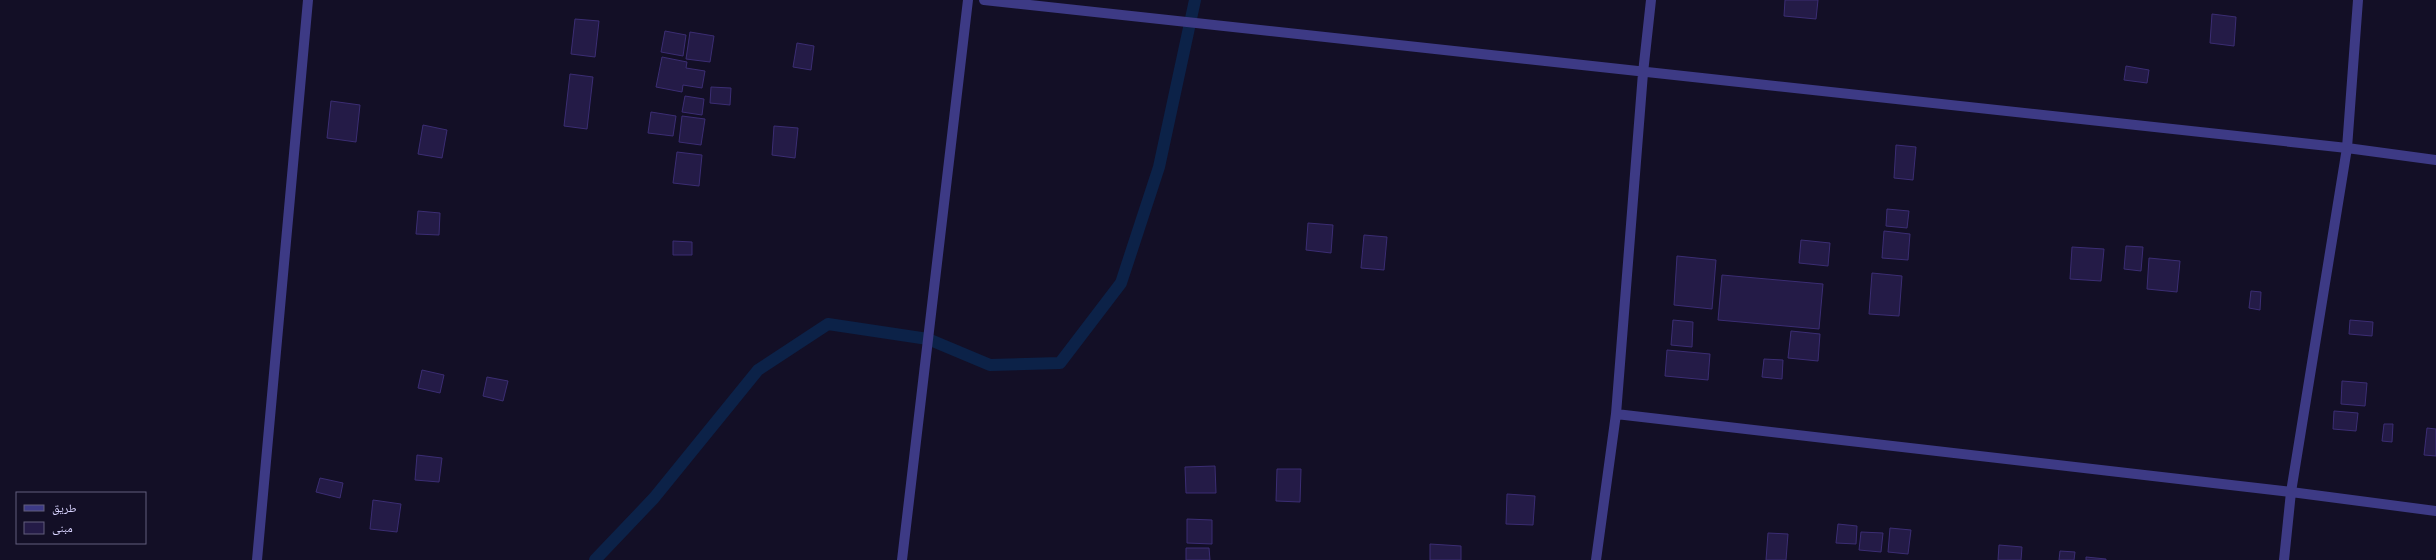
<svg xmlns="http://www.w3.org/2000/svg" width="2436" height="560" font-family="Karla,'Noto Naskh Arabic',sans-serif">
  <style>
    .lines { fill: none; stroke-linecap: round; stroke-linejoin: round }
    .stream { stroke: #0c2248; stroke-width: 12 }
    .building { fill: #241b47; stroke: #3b2d73 }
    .minor { stroke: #3d3a85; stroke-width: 10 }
  </style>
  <rect width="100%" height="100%" fill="#130f26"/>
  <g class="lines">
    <path class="stream" d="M595 560 654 498 758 370 828 324 928 339 990 365 1060 363 1121 283 1159 167 1195 0"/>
  </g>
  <path class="building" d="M1785 0H1818L1816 19 1784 16Z
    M2212 14 2236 17 2234 46 2210 43Z
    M575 19 599 21 595 57 571 54Z
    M665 31 686 35 683 56 661 52Z
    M690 32 714 36 710 62 686 59Z
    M797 43 814 46 811 70 793 67Z
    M662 57 687 62 686 68 705 71 702 88 683 85 682 92 656 87Z
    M2126 66 2149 70 2147 83 2124 80Z
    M570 74 593 77 587 129 564 126Z
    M711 87 731 88 730 105 710 103Z
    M685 96 704 99 702 115 682 112Z
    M331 101 360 105 356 142 327 138Z
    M651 112 676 116 673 136 648 133Z
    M682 116 705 119 701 145 679 142Z
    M423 125 447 130 442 158 418 154Z
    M774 126 798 128 795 158 772 155Z
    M1896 145 1916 147 1913 180 1894 178Z
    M677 152 702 155 699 186 673 183Z
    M1887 209 1909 211 1907 228 1886 226Z
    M418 211 440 213 439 235 416 234Z
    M1308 223 1333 225 1331 253 1306 250Z
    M1884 231 1910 234 1908 260 1882 258Z
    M1364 235 1387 237 1384 270 1361 268Z
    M1801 240 1830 243 1828 266 1799 263Z
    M673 241 692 242V255H673Z
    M2126 246 2143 247 2141 271 2124 269Z
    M2072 247 2104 249 2101 281 2070 279Z
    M1677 256 1716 260 1712 309 1674 305Z
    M2149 258 2180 261 2177 292 2147 289Z
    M1872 273 1902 276 1899 316 1869 314Z
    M1722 275 1823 284 1819 329 1718 320Z
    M2251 291 2261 292 2260 310 2249 308Z
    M1673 320 1693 322 1692 347 1671 345Z
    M2350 320 2373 322 2372 336 2349 334Z
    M1791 331 1820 334 1818 361 1788 358Z
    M1667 350 1710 354 1708 380 1665 376Z
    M1764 359 1783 360 1782 379 1762 377Z
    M422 370 444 375 440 393 418 388Z
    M487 377 508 381 503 401 483 396Z
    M2342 381 2367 383 2365 406 2341 404Z
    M2334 411 2358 413 2356 431 2333 429Z
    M2384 424H2393L2392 442 2382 441Z
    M2427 428 2436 429V456L2424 455Z
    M417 455 442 458 439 482 415 480Z
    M1215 466 1216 493H1186L1185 467Z
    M1277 469H1301L1300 502 1276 501Z
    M320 478 343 483 340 498 316 492Z
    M1507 494 1535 496 1533 525 1506 524Z
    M373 500 401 504 397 532 370 529Z
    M1187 519 1212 520V544L1187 543Z
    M1838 524 1857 526 1856 544 1836 543Z
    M1890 528 1911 530 1908 554 1888 552Z
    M1861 532 1883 533 1881 552 1859 550Z
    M1768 533 1788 534 1786 560H1766Z
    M1430 544 1461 546V560H1430Z
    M1999 545 2022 547 2021 560H1998Z
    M1186 548H1209L1210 560H1186Z
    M2060 551 2075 552 2074 560H2059Z
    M2086 557 2106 559V560H2086Z"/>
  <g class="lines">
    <path class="minor" d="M984 0 2347 148 2436 160
      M1616 414 2291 492 2436 511
      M257 560 308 0
      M902 560 968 0
      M1596 560 1616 414 1643 73 1651 0
      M2284 560 2291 492 2347 148 2358 0"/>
  </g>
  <rect x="16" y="492" width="130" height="52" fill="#130f26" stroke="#625e7d"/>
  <rect x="24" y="505" width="20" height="6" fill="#3d3a85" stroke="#625e7d"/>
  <text x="52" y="512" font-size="12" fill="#d9d4ff">طريق</text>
  <rect x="24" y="522" width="20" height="12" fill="#241b47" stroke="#625e7d"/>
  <text x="52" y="532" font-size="12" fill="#d9d4ff">مبنى</text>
</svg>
